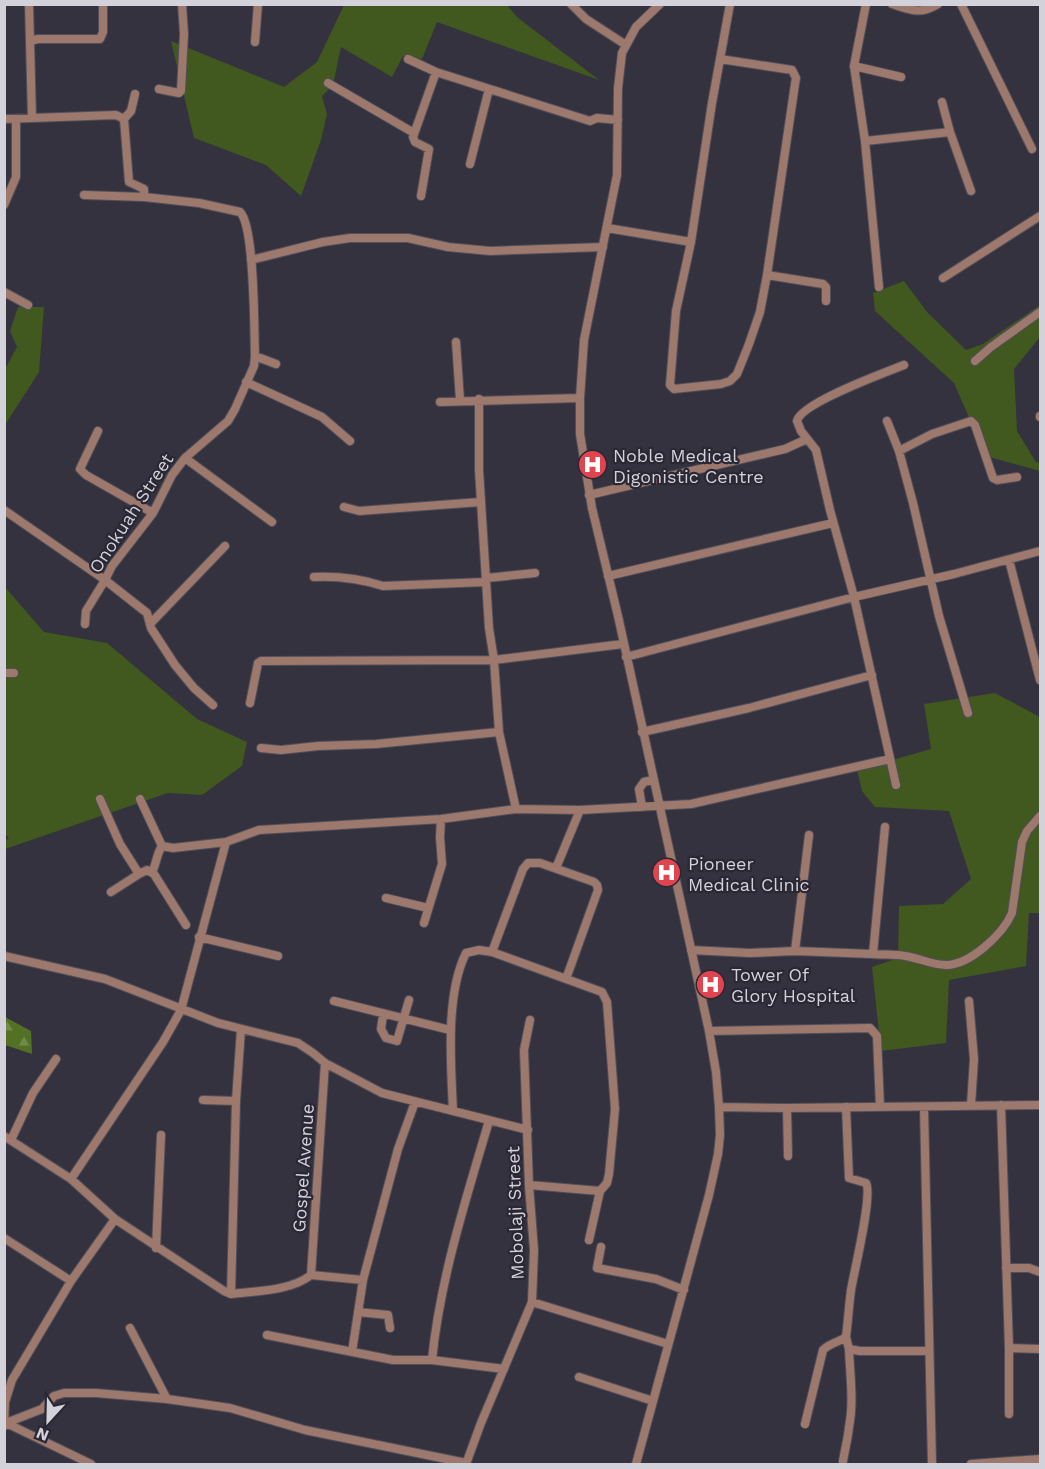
<svg xmlns="http://www.w3.org/2000/svg" width="1045" height="1469" font-family="'Work Sans',sans-serif">
  <style>
    .green { fill: #41581f }
    .forest { fill: url(#forest-firs) }
    .lines { fill: none; stroke-linecap: round; stroke-linejoin: round }
    .minor-casing { stroke: #514f5a; stroke-width: 10 }
    .minor { stroke: #9d786c; stroke-width: 8 }
    .labels { text-anchor: middle; dominant-baseline: central; stroke-width: 4.5; stroke-linejoin: round; paint-order: stroke }
    .poi-label { font-size: 18px; fill: #d3d1d9; stroke: #2a2834; text-anchor: start }
    .street-label { font-size: 18px; fill: #d3d1d9; stroke: #2a2834 }
  </style>
  <defs>
    <pattern id="forest-firs" width="22" height="20" patternUnits="userSpaceOnUse" patternTransform="scale(1.5)"><rect width="22" height="20" fill="#527122"/><path d="M5 1l3.5 6h-7zM16 11l3.5 6h-7z" fill="#728b4c"/></pattern>
  </defs>
  <rect width="100%" height="100%" fill="#34323e"/>
  <path class="green" d="M344 5H507L517 17 599 80 437 22 422 59 403 56 392 77 341 47 333 85 322 96 327 114 321 140 301 196 266 165 194 138 171 41 284 87 317 62Z
    M904 281 927 312 966 350 983 344 1040 305V337L1014 369 1017 431 1036 462 1040 463V471L986 456 954 383 875 311 873 293Z
    M18 307H44L39 372 5 425V369L17 347 10 331Z
    M4 586 44 632 107 643 197 719 247 742 242 766 202 795 168 793 5 849V841L9 838 4 833Z
    M995 693 1040 717V913H1029L1026 966 949 980 946 1043 881 1051 872 967 898 958 899 906 943 904 971 879 949 811 875 807 862 791 857 770 931 749 924 704Z"/>
  <path class="forest" d="M5 1017 31 1031 32 1054 5 1045Z"/>
  <g class="lines">
    <defs>
      <path id="minor" d="M29 4 32 118
        M571 4 586 19 626 45
        M866 4 854 66 865 141 879 287
        M892 4C911 10 920 15 938 4
        M961 4 1032 149
        M30 41 38 39H100L103 32V4
        M255 42 258 4
        M408 59 436 72 590 121 597 118 618 120
        M720 59 792 70 796 78 795 84 767 275 760 312 749 344 737 374 730 381 721 384 674 389 670 385 676 311 691 242 712 103 730 4
        M854 66 901 77
        M328 83 414 133
        M159 89 179 93 181 91 184 34 182 4
        M135 94 131 111 124 119 129 182 144 189V197
        M942 102 950 132 971 191
        M4 119 116 115 124 119
        M865 141 950 132
        M470 164 489 89
        M84 195 144 197 199 203 240 212C255 226 254 331 255 356L254 366 235 409 228 421 185 458 172 475 153 513 112 566 105 580 86 611 85 624
        M421 196 429 149 415 142 413 137 436 72
        M4 205 16 177V119
        M607 228 691 242
        M251 260 323 242 350 238H408L448 247 490 251 603 247
        M767 275 823 284 826 287V301
        M943 278 1040 216
        M4 292 28 305
        M456 342 460 400
        M255 356 276 364
        M975 361 991 347 1040 312
        M246 382 322 417 350 441
        M479 399V470L489 628 494 660 499 732 516 809
        M440 402 580 398
        M1040 417V416
        M887 421 899 451 932 434 971 421 975 425 993 478 997 480 1017 477
        M98 431 80 469 86 475 153 513
        M899 451 913 503 939 616 968 713
        M185 458 272 522
        M589 495 785 449 807 439
        M344 507 359 511 480 502
        M4 510 105 580 147 613 151 628 175 665 194 688 213 705
        M1009 560 1040 680
        M608 576 833 523
        M314 577C337 576 361 579 383 586L486 582 487 578 535 573
        M150 624 225 546
        M626 657 854 597 954 574 1040 551
        M4 673H14
        M250 703 258 663 261 661 494 660 623 644
        M642 732 749 708 872 675
        M261 748 281 750 318 746 376 744 499 732
        M896 785 854 597 830 510 816 450 801 431 797 421C801 403 884 373 904 365
        M100 799 120 844 139 874 147 870 154 874 186 925
        M140 799 162 846
        M642 807 639 789 644 782 653 780
        M162 846 173 848 226 842 259 830 441 819 516 809 580 810 691 804 890 759
        M556 868 580 810
        M152 872C157 863 156 855 162 846
        M111 892 139 874
        M386 898 428 908
        M424 923 442 864 440 837 441 819
        M199 937 278 956
        M691 950 750 953 795 951 873 954 885 827
        M795 951 809 835
        M492 952 523 869 528 863H540L594 882 597 885 598 890 566 979
        M873 954C884 955 895 954 905 956 919 958 932 965 946 965 970 965 1003 934 1012 913L1022 842 1027 831 1040 816
        M4 956 105 979 218 1023 298 1043 313 1053 325 1063 382 1093 528 1130
        M334 1001 450 1030
        M969 1001 974 1059 971 1105
        M383 1015 381 1029 386 1038 397 1041 409 1000
        M709 1031 870 1028 877 1036 880 1107
        M203 1100 236 1101
        M1001 1105 1009 1348V1414
        M719 1107 787 1108 1040 1105
        M924 1107 932 1464
        M787 1108 788 1156
        M453 1111C451 1065 445 995 466 953L479 950 492 952 602 992 607 1002 615 1109 609 1174 607 1183 600 1191 589 1240
        M4 1136 71 1179 115 1219 224 1291 231 1294C256 1291 291 1291 311 1275L363 1280
        M11 1140 33 1093 56 1059
        M71 1179 163 1042 181 1010 226 842
        M529 1185 600 1191
        M4 1238 71 1281
        M601 1247 597 1268 656 1279 684 1290
        M156 1248 161 1135
        M1006 1268H1029L1040 1272
        M311 1275 325 1063
        M231 1294 236 1101 241 1029
        M532 1302 668 1344
        M358 1312 388 1315 390 1328
        M130 1328 167 1399
        M267 1335 393 1360H432L504 1369
        M846 1337 849 1349 860 1351H928
        M1009 1348 1040 1349
        M352 1352 363 1280 398 1149 415 1102
        M432 1360C440 1279 466 1199 489 1121
        M579 1377 653 1401
        M6 1423 42 1409 54 1396 64 1393H96L167 1399 230 1408 305 1430 466 1463
        M6 1423 91 1464
        M805 1424 823 1350C830 1343 839 1342 846 1337 848 1321 849 1305 851 1290 854 1272 873 1195 866 1183L849 1178 846 1107
        M4 1426 5 1402 12 1380 71 1281 115 1219
        M843 1461C845 1449 848 1438 849 1427 854 1402 850 1375 849 1349
        M466 1464 481 1423 532 1302 534 1250 529 1185 524 1050 530 1020
        M636 1464 709 1195 718 1154 720 1135 719 1107 716 1072 709 1031 618 616 592 508 580 434V398L584 340 617 175 618 88 622 53 636 27 660 4
        M971 1464 1040 1459"/>
    </defs>
    <use href="#minor" class="minor-casing"/>
    <use href="#minor" class="minor"/>
  </g>
  <defs>
    <symbol id="hospital-disc" viewBox="-11 -11 22 22"><circle r="9.5" fill="#e0444e" stroke="#2a2834"/><path d="M-5-5h3v3.5h4V-5h3V5h-3V1.5h-4V5h-3Z" fill="#fff"/></symbol>
  </defs>
  <g fill-rule="evenodd">
    <use href="#hospital-disc" x="576" y="448" width="33" height="33"/>
    <use href="#hospital-disc" x="650" y="856" width="33" height="33"/>
    <use href="#hospital-disc" x="694" y="968" width="33" height="33"/>
  </g>
  <g class="labels">
    <g class="poi-label">
      <text x="613" y="455">Noble Medical<tspan x="613" dy="21">Digonistic Centre</tspan></text>
      <text x="688" y="863">Pioneer<tspan x="688" dy="21">Medical Clinic</tspan></text>
      <text x="731" y="974">Tower Of<tspan x="731" dy="21">Glory Hospital</tspan></text>
    </g>
    <g class="street-label">
      <text transform="translate(131 513) rotate(-57)">Onokuah Street</text>
      <text transform="translate(303 1168) rotate(-86)">Gospel Avenue</text>
      <text transform="translate(515 1213) rotate(-92)">Mobolaji Street</text>
    </g>
  </g>
  <rect width="1045" height="1469" fill="none" stroke="#d3d1d9" stroke-width="12"/>
  <g transform="translate(48 1421) rotate(202)" stroke="#2a2834" stroke-width="4.5" paint-order="stroke">
  <path d="M0-4.5L10 22L0 15L-10 22Z" fill="#d3d1d9"/>
  <text y="-9" font-size="16" font-weight="bold" text-anchor="middle" fill="#d3d1d9">N</text>
  </g>
</svg>
